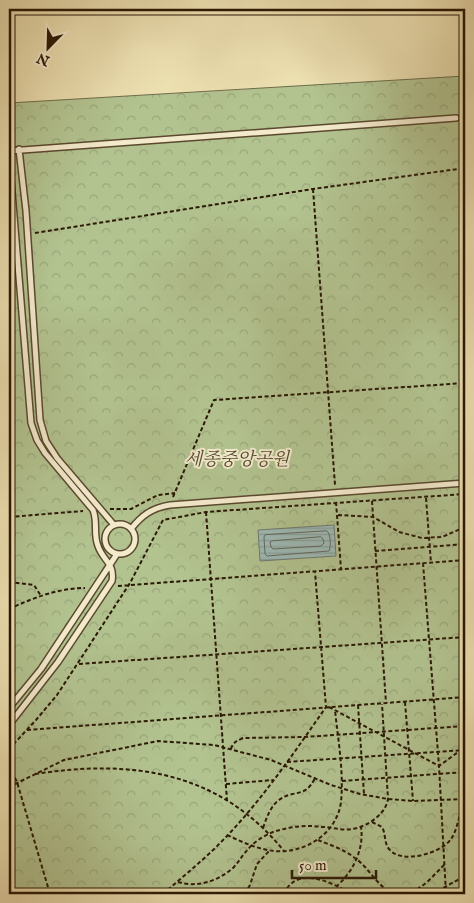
<svg xmlns="http://www.w3.org/2000/svg" width="474" height="903" font-family="'IM FELL English','Noto Serif KR',serif">
  <style>
    .park { fill: url(#park-crowns); stroke: #6e6d4a }
    .water { fill: url(#water-rules); stroke: #6f796f }
    .lines { fill: none; stroke-linecap: round; stroke-linejoin: round }
    .shore { stroke: #64685d; stroke-width: 1 }
    .lane-casing { stroke: #5a492f; stroke-width: 8 }
    .path { stroke: #2a1704; stroke-width: 2; stroke-dasharray: 4 2.5; stroke-linecap: butt }
    .lane { stroke: #f3eacc; stroke-width: 5 }
    .labels { text-anchor: middle; dominant-baseline: central; stroke-width: 4; stroke-linejoin: round; paint-order: stroke }
    .park-label { font-size: 18px; font-style: italic; fill: #534b2e; stroke: #f3eacc }
  </style>
  <defs>
    <pattern id="park-crowns" width="20" height="18" patternUnits="userSpaceOnUse" patternTransform="scale(1.25)"><rect width="20" height="18" fill="#b2c390"/><path d="M2 6a3 3 0 1 1 6 0M12 15a3 3 0 1 1 6 0" fill="none" stroke="#99a77b"/></pattern>
    <pattern id="water-rules" width="6" height="5" patternUnits="userSpaceOnUse" patternTransform="scale(1.25)"><rect width="6" height="5" fill="#9dbab6"/><path d="M0 2.5h6" fill="none" stroke="#879f9b"/></pattern>
  </defs>
  <rect width="100%" height="100%" fill="#ecdfb0"/>
  <filter id="stains"><feTurbulence type="fractalNoise" baseFrequency=".004" numOctaves="4"/><feColorMatrix values="0 0 0 0 .2 0 0 0 0 .09 0 0 0 0 .02 0 0 0 .5 -.17"/></filter>
  <radialGradient id="worn" r=".72"><stop offset=".6" stop-color="#630" stop-opacity="0"/><stop offset="1" stop-color="#630" stop-opacity=".3"/></radialGradient>
  <path class="park" d="M465 76V894H9V103Z"/>
  <path class="water" d="M334 525 336 556 260 561 258 530Z"/>
  <g class="lines">
    <path class="shore" d="M327 531C331 534 331 547 329 551L267 556 265 554 264 537 265 535Z
      M321 537 323 539 324 543 321 546 273 549 271 547 270 542 272 541Z"/>
    <defs>
      <path id="lane" d="M19 149 26 211 40 420 46 441 57 458 114 525
        M9 151 456 118
        M9 155 31 423 37 440 45 453 93 510C98 522 93 534 98 546 103 561 115 563 112 581L58 662 9 725
        M105 539a15 15 0 1 1 30 0a15 15 0 1 1-30 0Z
        M131 529C142 515 152 508 170 505L465 483
        M9 708 41 669 117 554"/>
    </defs>
    <use href="#lane" class="lane-casing"/>
    <path class="path" d="M313 189 335 485
      M35 233 313 189 465 168
      M173 497 214 400 465 383
      M426 498 431 563
      M372 501 386 703
      M336 502 341 569
      M110 509H131L158 495 175 493
      M206 512 227 801
      M338 515 373 517 399 532 422 538 442 537 465 527
      M9 517 83 511
      M375 551 465 544
      M423 563 439 766 446 894
      M9 582 34 585 41 596
      M118 586 465 560
      M9 609C33 598 58 588 85 588
      M79 664 465 637
      M463 698 465 738
      M405 702 413 801
      M358 705 364 794
      M329 707 439 766 465 747
      M27 730 465 697
      M9 749 36 720 57 695 130 583 163 520 206 512 465 494
      M231 749C233 742 237 741 243 738L305 737 465 726
      M287 762 465 750
      M9 766 17 782 50 894
      M35 774C132 759 219 771 284 851
      M342 781 465 772
      M226 784 273 780
      M9 787 64 760 158 741 214 745 271 760 331 785 360 794 388 799 413 801 465 799
      M372 822 382 827C386 834 384 843 389 849 401 865 442 853 451 839 458 829 460 811 464 799
      M263 828C267 817 270 807 279 800 293 789 305 799 315 778
      M227 835C242 842 257 849 274 851 304 854 337 834 341 802 344 772 338 740 335 710
      M318 840C330 845 346 850 356 859 371 869 378 890 397 894
      M178 882C197 888 219 881 234 867 240 860 244 853 251 846 258 839 270 832 280 830 294 826 308 825 322 827 332 827 342 831 352 829 367 827 386 814 388 799L382 704
      M163 894C179 880 196 866 212 851 256 809 291 757 326 707L315 572
      M245 894 250 885 257 864 270 850
      M284 894C296 865 332 882 351 894
      M325 894C348 882 365 853 361 827
      M337 894 341 888
      M405 894C421 891 433 876 444 865
      M432 894 465 876
      M462 894 465 893"/>
    <use href="#lane" class="lane"/>
  </g>
  <g class="labels">
    <g class="park-label">
      <text x="237" y="460">세종중앙공원</text>
    </g>
  </g>
  <rect width="474" height="903" fill="none" stroke="#ecdfb0" stroke-width="30"/>
  <rect x="10" y="10" width="454" height="883" fill="none" stroke="#2a1704" stroke-width="2.5"/>
  <rect x="15" y="15" width="444" height="873" fill="none" stroke="#2a1704"/>
  <g transform="translate(48 48) rotate(203)" stroke="#f3eacc" stroke-width="4" paint-order="stroke">
  <path d="M0-4L9 19L0 12L-9 19Z" fill="#2a1704"/>
  <text y="-8" font-size="14" font-weight="bold" text-anchor="middle" fill="#2a1704">N</text>
  </g>
  <path d="M292 870v8h84v-8" fill="none" stroke="#2a1704" stroke-width="2.5"/>
  <text x="299" y="870" font-size="15" fill="#2a1704" stroke="#f3eacc" stroke-width="4" paint-order="stroke">50 m</text>
  <rect width="100%" height="100%" filter="url(#stains)"/>
  <rect width="100%" height="100%" fill="url(#worn)"/>
</svg>
